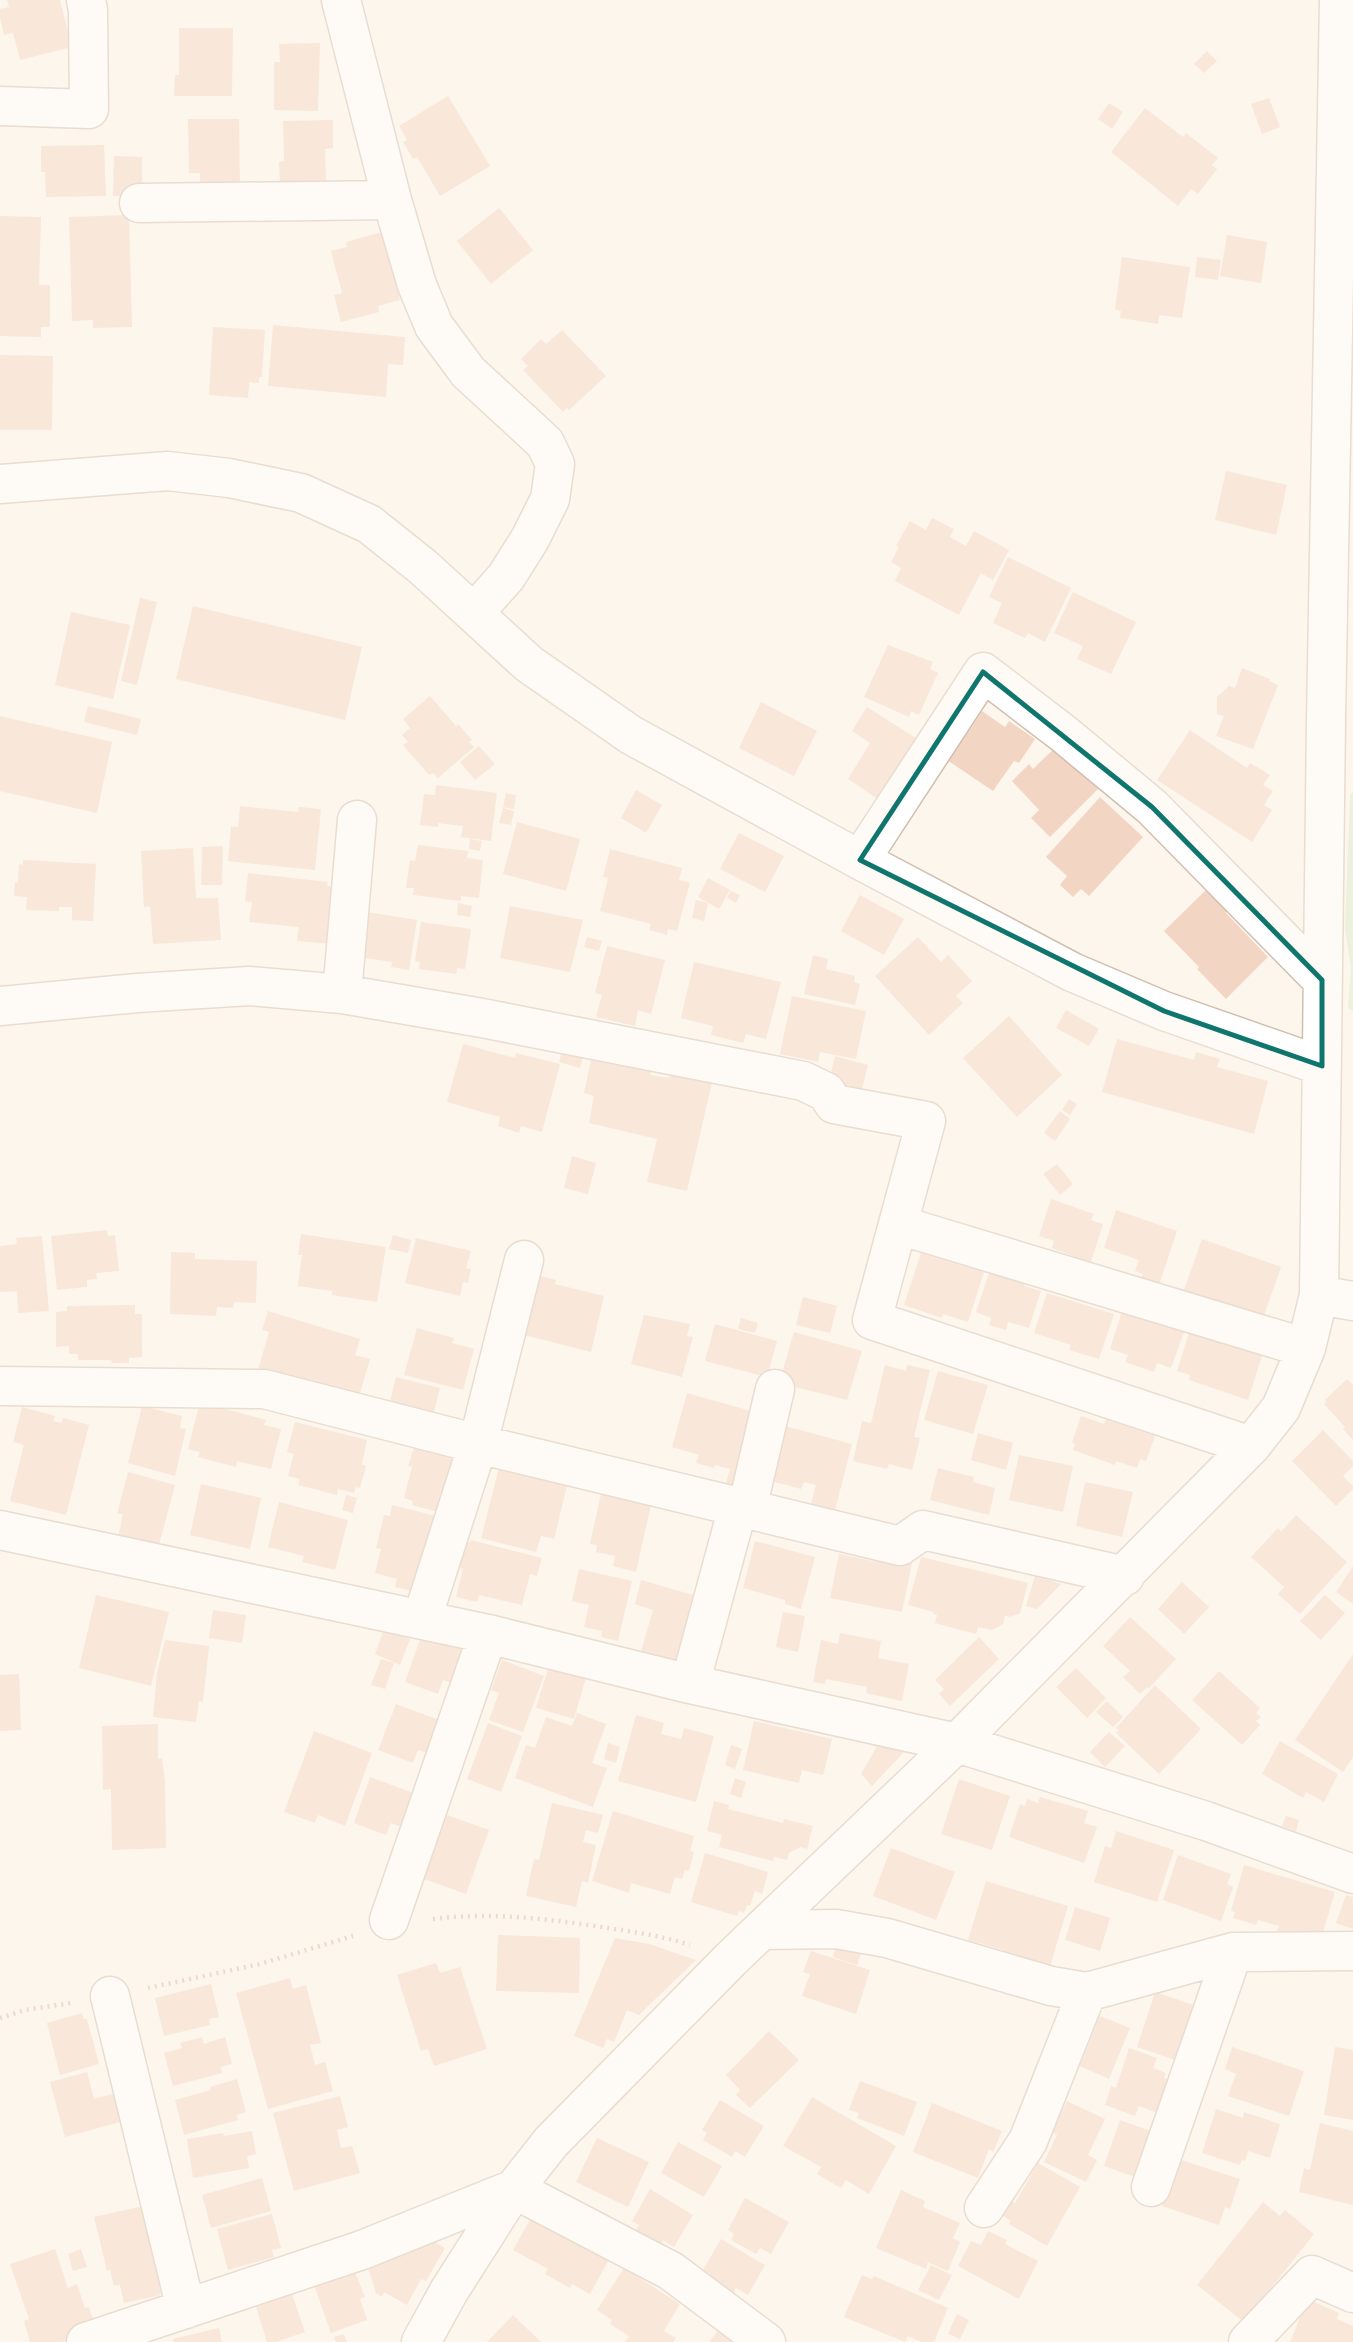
<svg xmlns="http://www.w3.org/2000/svg" width="1353" height="2342" font-family="'Source Sans 3',sans-serif">
  <style>
    .green { fill: #d8ecc9 }
    .building { fill: #f3d5c3 }
    .lines { fill: none; stroke-linecap: round; stroke-linejoin: round }
    .minor-casing { stroke: #d1beb0; stroke-width: 41 }
    .path { stroke: #d9b8a5; stroke-width: 4.5; stroke-dasharray: 2 5; stroke-linecap: butt }
    .minor { stroke: #fff; stroke-width: 38 }
    .marked { fill: none; stroke: #0f766e; stroke-width: 5; stroke-linejoin: round }
  </style>
  <rect width="100%" height="100%" fill="#fdf6ec"/>
  <path class="green" d="M1353 791V1011L1348 1008 1351 968 1345 929 1350 795Z"/>
  <path class="building" d="M7 0H60L72 47 20 60 13 33 4 35 0 17V9L9 7Z
    M179 28H233L232 96H174L175 75H179Z
    M320 43 318 111 274 110V62H280L279 44Z
    M1207 51 1217 61 1204 73 1194 64Z
    M448 96 490 166 440 196 417 157 413 159 403 142 407 140 399 126Z
    M1269 98 1280 127 1262 134 1251 104Z
    M1109 103 1123 112 1112 129 1098 119Z
    M1145 108 1183 137 1186 133 1218 158 1212 165 1217 169 1198 194 1191 189 1178 206 1111 152Z
    M188 119H239L240 195 200 190V173H189Z
    M333 120V148L325 149 326 184H280L279 162 284 161 283 121Z
    M104 145 106 196 46 197 45 172H41V146Z
    M114 156 142 157V196H113Z
    M499 208 533 250 491 284 457 241Z
    M129 215 132 327 93 328V320L72 321 69 217Z
    M0 216 41 217 39 285H50V327H41V337L0 336Z
    M382 232 400 300 378 306 379 312 341 322 334 295 342 293 331 251 347 247 346 242Z
    M1227 235 1267 242 1261 283 1220 276Z
    M1122 257 1190 267 1182 318 1159 315 1158 324 1120 318 1121 311 1115 309Z
    M1197 257 1221 260 1218 280 1195 277Z
    M273 325 405 337 403 365 388 364 386 397 268 386Z
    M213 327 265 330 262 377H259V383L249 382 248 398 209 395Z
    M562 330 606 376 569 410 567 408 563 412 523 370 528 366 521 359 541 339 546 344Z
    M0 355 53 356 52 430H0Z
    M1226 471 1287 485 1276 535 1215 520Z
    M932 518 954 529 950 537 966 546 974 531 1009 550 993 580 981 573 959 615 895 581 901 568 891 562 899 547 896 546 910 521 926 530Z
    M1008 557 1071 588 1045 642 1028 633 1025 638 993 623 1002 603 989 597Z
    M1073 592 1136 622 1111 674 1077 659 1083 646 1054 633Z
    M140 598 157 602 137 685 121 681Z
    M193 606 362 647 345 720 176 679Z
    M71 612 130 625 113 699 55 685Z
    M888 645 933 662 930 669 938 673 919 715 911 711 909 717 864 697Z
    M1242 668 1270 679 1269 681 1278 685 1253 749 1216 736 1224 716 1217 714V697L1229 686 1235 688Z
    M430 696 456 726 458 724 472 740 469 742 474 747 438 778 433 773 429 775 403 745 408 742 402 735 410 728 403 719Z
    M761 702 817 731 794 776 739 748Z
    M88 706 141 719 137 735 84 722Z
    M867 707 922 742 884 803 848 779 870 743 852 731Z
    M982 711 1005 727 1009 721 1035 739 1019 763 1014 761 993 791 944 758 964 728 969 731Z
    M0 716 112 742 97 813 0 791Z
    M1190 730 1247 768 1250 763 1270 775 1263 785 1273 791 1264 805 1272 810 1252 842 1157 780Z
    M1059 744 1069 760 1098 789 1050 837 1031 818 1039 810 1012 781 1029 764 1033 769Z
    M479 746 495 764 475 780 460 762Z
    M436 785 497 793 491 841 461 837 463 826 438 823V827L420 825 424 794 435 795Z
    M636 790 662 805 646 833 621 818Z
    M506 793 516 795 514 809 503 807Z
    M1100 797 1143 837 1089 896 1081 889 1073 897 1060 885 1067 876 1046 857Z
    M240 806 298 812 299 807 321 809 315 870 228 861 231 826 238 827Z
    M503 808 514 811 511 825 499 823Z
    M517 822 580 839 566 891 503 874Z
    M739 833 784 856 765 892 720 869Z
    M470 839 482 841 480 851 469 849Z
    M418 845 468 851 467 858 483 860 479 898 461 896V901L413 895 414 888H406L410 860 415 861Z
    M223 846 222 885H201L202 847Z
    M193 848 196 898H218L221 940 153 944 150 906 144 907 141 851Z
    M610 849 682 868 679 880 690 883 677 931 668 929 667 935 649 930 651 924 600 911 608 878 603 877Z
    M23 860 96 864 93 921 72 920V907H59V911L26 910 27 897 14 896 15 882 18 883 19 864 23 865Z
    M248 873 328 882 327 886 336 887 331 944 297 941 299 927 249 922 252 902 245 901Z
    M708 878 730 890 719 909 698 897Z
    M1209 887 1230 909 1226 913 1268 957 1226 999 1197 969 1199 967 1164 931Z
    M731 891 740 895 736 903 727 898Z
    M860 895 904 919 884 955 841 931Z
    M696 900 708 903 704 921 692 918Z
    M458 903 472 906 470 917 457 915Z
    M510 906 583 920 570 972 500 958Z
    M367 912 417 920 409 970 391 967 392 962 360 957Z
    M421 922 471 929 465 969 457 968 456 974 419 969 420 962 415 961Z
    M587 937 602 941 599 951 584 947Z
    M918 937 941 962 948 955 972 981 956 996 963 1003 929 1035 875 976Z
    M607 946 665 960 651 1014 638 1010 635 1026 596 1017 602 995 595 993Z
    M813 955 828 959 826 969 855 976 854 982 860 984 855 1005 804 994Z
    M694 962 781 982 766 1039 746 1034 743 1043 711 1035 713 1026 681 1018Z
    M792 996 866 1011 856 1059 820 1052 818 1062 780 1054Z
    M1066 1010 1099 1029 1089 1046 1056 1028Z
    M1009 1016 1062 1075 1017 1117 963 1058Z
    M1117 1039 1194 1060 1196 1052 1220 1059 1217 1067 1268 1081 1254 1134 1102 1092Z
    M463 1044 515 1058 516 1053 560 1064 542 1132 521 1126 519 1133 498 1126 500 1117 447 1102Z
    M562 1051 583 1057 580 1068 559 1062Z
    M835 1056 868 1065 860 1096 827 1088Z
    M591 1060 651 1071 650 1075 669 1078 671 1068 713 1078 687 1191 647 1182 657 1139 589 1123 594 1096 584 1093Z
    M1069 1099 1077 1104 1070 1115 1062 1110Z
    M1060 1111 1070 1119 1055 1141 1044 1133Z
    M572 1156 596 1163 588 1194 564 1188Z
    M1057 1164 1073 1184 1060 1195 1043 1174Z
    M1051 1199 1094 1214 1091 1220 1103 1224 1089 1268 1071 1261 1073 1256 1052 1248 1054 1241 1039 1236Z
    M1116 1210 1177 1231 1159 1285 1141 1279 1143 1274 1135 1271 1139 1260 1104 1248Z
    M107 1230 108 1236 115 1235 119 1271 96 1273 97 1279 87 1280V1287L57 1290 51 1236Z
    M301 1234 386 1247 377 1302 332 1295V1291L298 1286 302 1255H298Z
    M393 1235 411 1240 408 1253 389 1249Z
    M42 1236 49 1311 18 1313 17 1291 0 1292V1246L17 1244 16 1238Z
    M416 1238 471 1251 466 1268 471 1269 468 1283 463 1282 460 1296 405 1283Z
    M1202 1239 1281 1267 1263 1318 1184 1290Z
    M171 1252 195 1253V1259L257 1261 256 1303 234 1302 233 1308 217 1307 216 1316 170 1314Z
    M921 1253 973 1269 975 1266 985 1269 968 1322 943 1314 942 1318 904 1305Z
    M990 1270 1026 1282 1024 1286 1041 1291 1029 1328 1008 1322 1006 1330 989 1325 991 1318 976 1312Z
    M534 1274 556 1280 555 1284 604 1296 591 1352 520 1334Z
    M1047 1293 1114 1314 1099 1359 1069 1350 1071 1345 1034 1333Z
    M803 1297 837 1306 830 1333 796 1325Z
    M135 1305V1314H142V1357L129 1358V1363H112L111 1360H78V1354H69V1346L56 1347V1312L67 1311V1306Z
    M268 1311 360 1339 355 1355 370 1359 358 1400 257 1373 269 1332 262 1330Z
    M1122 1311 1184 1332 1171 1368 1157 1363 1154 1372 1125 1362 1128 1355 1110 1349Z
    M644 1315 690 1324 687 1336 693 1337 682 1377 631 1364Z
    M741 1318 758 1323 755 1333 738 1329Z
    M715 1324 777 1341 767 1377 705 1361Z
    M417 1328 454 1338 452 1343 474 1349 463 1390 404 1375Z
    M794 1332 862 1351 847 1400 779 1383Z
    M1189 1333 1262 1356 1248 1400 1189 1380 1190 1375 1177 1371Z
    M885 1365 906 1371 907 1365 930 1370 914 1437 920 1438 912 1470 889 1464 887 1469 853 1461 862 1421 871 1423Z
    M938 1371 988 1385 973 1434 924 1420Z
    M396 1377 440 1388 432 1420 388 1409Z
    M1347 1379 1353 1385V1440L1343 1429 1345 1427 1324 1404 1326 1402 1325 1400Z
    M687 1393 758 1413 743 1496 724 1490 730 1469 715 1465 714 1468 696 1463 699 1455 672 1447Z
    M200 1402 266 1420 264 1425 281 1429 271 1469 237 1461 236 1467 198 1457 200 1452 188 1449Z
    M142 1406 182 1416 180 1428 186 1429 175 1476 128 1463Z
    M22 1407 55 1416 53 1421 61 1423 63 1418 89 1425 66 1515 10 1501 24 1445 13 1442Z
    M1081 1416 1104 1424 1106 1419 1155 1436 1146 1461 1140 1459 1137 1468 1116 1461 1115 1465 1073 1450 1075 1444 1072 1443Z
    M295 1422 367 1440 362 1464 366 1466 360 1488 356 1487 354 1493 338 1489 337 1495 298 1485 300 1479 288 1476 294 1454 287 1452Z
    M785 1426 852 1444 835 1510 811 1504 816 1485 804 1482 801 1489 771 1481Z
    M1323 1430 1353 1461V1466L1343 1476 1353 1486V1489L1336 1506 1292 1461Z
    M978 1433 1013 1443 1006 1470 971 1460Z
    M415 1444 447 1452 453 1462 441 1513 412 1505 413 1501 404 1498 412 1467 408 1466Z
    M1019 1455 1073 1466 1063 1512 1009 1500Z
    M499 1468 543 1480 544 1476 568 1482 554 1539 541 1536 536 1552 481 1538Z
    M938 1468 974 1477 973 1482 995 1488 989 1515 930 1500Z
    M128 1472 175 1485 159 1545 149 1542 148 1547 118 1538 123 1514H117Z
    M1085 1482 1133 1492 1122 1537 1076 1526Z
    M201 1484 261 1498 250 1549 190 1535Z
    M601 1494 651 1505 636 1572 613 1566 615 1556 596 1552 597 1545 590 1544Z
    M346 1495 357 1498 353 1513 342 1510Z
    M279 1502 348 1520 335 1570 302 1562 304 1556 268 1547Z
    M392 1505 440 1517 416 1592 395 1587 397 1579 375 1573 381 1549 376 1548 384 1515 390 1516Z
    M1296 1515 1347 1562 1300 1614 1278 1594 1284 1587 1251 1557 1278 1528 1281 1532Z
    M471 1540 542 1558 537 1576 530 1574 522 1605 479 1595 477 1602 456 1597 463 1569 458 1567 465 1541 470 1543Z
    M755 1541 815 1557 801 1609 785 1604V1600L743 1588Z
    M839 1554 887 1564 888 1558 912 1563 902 1612 830 1598Z
    M921 1557 1028 1583 1020 1613 1009 1617 1005 1615 1003 1624 992 1630 978 1627 976 1634 935 1623 937 1615 933 1614V1612L908 1605Z
    M1353 1566V1604L1336 1592Z
    M579 1569 632 1581 618 1641 601 1637 602 1631 584 1627 589 1605 572 1601Z
    M1035 1576 1061 1584 1037 1609 1026 1606Z
    M641 1580 700 1597 680 1667 640 1655 653 1610 635 1604Z
    M1182 1582 1209 1607 1184 1634 1158 1609Z
    M96 1595 169 1612 151 1686 79 1668Z
    M1325 1595 1345 1613 1321 1640 1300 1621Z
    M213 1610 246 1615 242 1643 209 1638Z
    M783 1612 805 1616 798 1652 776 1647Z
    M1130 1617 1176 1659 1148 1689 1147 1687 1140 1694 1123 1677 1130 1671 1103 1646Z
    M384 1629 410 1639 400 1665 375 1654Z
    M840 1633 881 1641 878 1658 909 1664 902 1701 866 1693 867 1687 826 1679 825 1684 813 1682 821 1640 838 1644Z
    M422 1634 467 1650 455 1684 443 1680 438 1694 405 1682Z
    M979 1637 999 1659 950 1706 939 1694 944 1689 935 1680Z
    M165 1640 209 1646 203 1702 199 1701 196 1722 153 1717 157 1673Z
    M1353 1654V1757L1343 1772 1295 1740Z
    M381 1659 394 1663 385 1689 371 1685Z
    M502 1660 544 1676 523 1732 489 1720 499 1693 491 1690Z
    M550 1662 587 1674 574 1719 536 1708Z
    M1076 1668 1106 1698 1087 1718 1056 1687Z
    M1219 1671 1260 1708 1256 1713 1261 1717 1256 1721 1260 1725 1242 1745 1192 1700Z
    M19 1674 21 1730 0 1731V1675Z
    M1155 1685 1201 1729 1159 1774 1116 1733 1119 1730 1116 1728Z
    M1107 1701 1123 1717 1113 1727 1096 1712Z
    M396 1704 442 1721 430 1754 418 1750 413 1763 378 1750Z
    M577 1713 606 1724 592 1763 607 1768 593 1807 515 1778 526 1745 535 1748 546 1717 572 1726Z
    M636 1715 664 1723 661 1734 681 1739 684 1728 714 1736 696 1802 618 1781Z
    M754 1721 832 1739 823 1775 802 1770 799 1783 743 1770Z
    M488 1723 522 1736 501 1792 467 1779Z
    M158 1724V1759L162 1758 165 1782 166 1848 112 1850 111 1789 103 1790 102 1726Z
    M314 1731 372 1753 345 1826 318 1815 315 1823 284 1812Z
    M1109 1732 1125 1746 1105 1767 1090 1752Z
    M881 1739 892 1741 904 1752 872 1786 861 1774Z
    M1280 1741 1338 1774 1324 1802 1306 1792 1303 1798 1262 1774Z
    M608 1743 620 1747 616 1763 604 1759Z
    M731 1745 742 1749 735 1769 725 1765Z
    M370 1777 416 1794 404 1828 391 1823 386 1835 354 1823Z
    M735 1778 746 1782 741 1798 730 1794Z
    M959 1779 1010 1796 992 1850 941 1834Z
    M1040 1797 1088 1811 1084 1823 1097 1827 1084 1863 1009 1837 1020 1804 1025 1806 1027 1799 1038 1803Z
    M714 1801 729 1805 728 1809 783 1823 784 1819 813 1826 807 1849 801 1847 789 1853 787 1860 774 1857 773 1861 719 1847 722 1835 707 1831Z
    M552 1803 603 1815 598 1833 586 1830 583 1842 596 1845 588 1883 582 1881 576 1907 526 1896 534 1859 539 1860Z
    M613 1811 694 1836 690 1851 694 1852 689 1871 685 1870 682 1879 675 1877 670 1894 631 1883 629 1893 592 1881Z
    M447 1815 489 1830 466 1894 424 1879Z
    M1286 1816 1299 1820 1296 1831 1282 1826Z
    M1116 1831 1174 1850 1157 1902 1094 1882 1105 1846 1111 1848Z
    M891 1848 955 1872 936 1920 873 1896Z
    M705 1853 768 1872 762 1894 755 1891 750 1906 747 1905 744 1913 739 1911 737 1916 691 1902Z
    M1178 1855 1231 1874 1227 1884 1233 1887 1221 1921 1163 1900Z
    M1244 1865 1335 1892 1321 1939 1298 1937 1277 1931 1279 1926 1258 1920 1256 1925 1233 1918 1235 1912 1231 1911Z
    M986 1881 1068 1906 1049 1970 1002 1956 1004 1950 968 1940Z
    M1346 1895 1353 1897V1929L1336 1923Z
    M1075 1907 1110 1918 1100 1951 1065 1940Z
    M498 1935 580 1938 579 1993 496 1991Z
    M615 1938 649 1944 696 1960 639 2015 627 2010 614 2042 607 2039 603 2048 574 2036Z
    M836 1946 861 1954 857 1965 833 1957Z
    M811 1951 870 1970 856 2014 802 1996 810 1974 803 1972Z
    M436 1963 440 1973 460 1967 487 2049 434 2066 428 2049 421 2051 397 1975Z
    M290 1978 293 1989 306 1985 321 2043 310 2045 315 2065 325 2062 333 2091 268 2109 236 1993Z
    M211 1984 219 2017 209 2019 210 2025 164 2036 155 1998Z
    M1155 1992 1200 2007 1181 2062 1137 2047Z
    M82 2013 84 2019H87L99 2064 60 2075 47 2023Z
    M1100 2016 1130 2028 1109 2079 1080 2066Z
    M769 2031 799 2060 750 2108 736 2095 740 2090 726 2075Z
    M202 2037 204 2044 225 2037 232 2064 221 2067 222 2073 173 2086 164 2053 182 2048 180 2043Z
    M1232 2047 1304 2071 1289 2116 1228 2096 1236 2074 1225 2069Z
    M1335 2047 1353 2050V2120L1324 2115Z
    M1129 2048 1157 2058 1153 2068 1166 2073 1164 2078 1172 2080 1160 2114 1139 2106 1135 2116 1105 2105 1111 2086 1116 2088Z
    M87 2072 94 2099 116 2093 124 2121 65 2137 50 2082Z
    M237 2079 246 2112 237 2115 238 2120 184 2135 175 2100 211 2090 210 2087Z
    M860 2081 917 2102 904 2136 857 2118 859 2113 849 2110Z
    M340 2096 348 2127 337 2130 341 2148 352 2146 360 2173 294 2191 273 2113Z
    M812 2097 896 2146 869 2194 846 2180 841 2188 817 2174 821 2167 783 2146Z
    M720 2100 764 2126 745 2157 735 2151 732 2157 703 2140 707 2133 702 2130Z
    M1067 2101 1105 2119 1088 2155 1097 2160 1086 2182 1044 2162 1057 2135 1049 2130 1055 2118 1058 2119Z
    M932 2103 1002 2131 993 2152 989 2149 978 2178 913 2152Z
    M1216 2109 1243 2118 1244 2112 1280 2124 1270 2158 1248 2151 1245 2161 1242 2160 1240 2165 1202 2153Z
    M1120 2120 1162 2135 1146 2181 1104 2166Z
    M1320 2123 1353 2131V2205L1299 2192 1304 2168 1310 2170Z
    M252 2131 256 2154 247 2156 249 2168 193 2178 187 2139 223 2133 224 2136Z
    M597 2138 649 2162 628 2207 576 2182Z
    M678 2142 722 2166 704 2197 661 2173Z
    M1178 2159 1240 2179 1230 2209 1225 2207 1219 2225 1162 2206Z
    M1038 2163 1080 2187 1047 2246 1009 2224 1011 2221 1000 2214 1009 2199 1015 2203Z
    M262 2178 271 2211 211 2228 202 2195Z
    M650 2189 693 2215 674 2247 663 2240 661 2244 636 2230 639 2225 632 2221Z
    M901 2190 925 2201 923 2207 960 2223 953 2238 960 2242 948 2271 925 2261 928 2263 926 2269 876 2248Z
    M745 2198 789 2222 771 2254 760 2248 756 2254 731 2240 734 2234 728 2230Z
    M1263 2202 1280 2216 1285 2210 1314 2234 1244 2322 1197 2285Z
    M148 2205 164 2282 159 2283 161 2295 124 2303 120 2285 114 2286 110 2270 107 2271 94 2217Z
    M536 2209 613 2252 590 2294 572 2284 570 2288 545 2274 548 2269 513 2250Z
    M272 2214 281 2248 272 2250 274 2257 228 2270 217 2229Z
    M988 2231 1007 2240 1005 2244 1038 2261 1019 2299 958 2266 971 2241 981 2245Z
    M428 2238 445 2248 426 2281 421 2279 407 2305 384 2292 382 2297 376 2293 366 2261Z
    M721 2239 765 2265 748 2295 736 2288 732 2296 706 2281 710 2274 703 2270Z
    M55 2249 68 2288 77 2284 85 2308 89 2307 97 2330 61 2342H30L24 2321 29 2319 10 2264Z
    M81 2249 87 2267 73 2271 68 2254Z
    M931 2265 952 2275 939 2300 918 2290Z
    M353 2267 365 2297 360 2299 367 2320 331 2333 312 2279Z
    M624 2268 680 2304 664 2331 676 2338 673 2342H625L629 2336 610 2324 612 2320 597 2310Z
    M862 2275 872 2279 874 2276 948 2308 934 2342H922L908 2336 905 2342 844 2317Z
    M292 2294 305 2332 276 2342H267L256 2307Z
    M1312 2301 1339 2313 1337 2319 1353 2326V2342H1290L1306 2303Z
    M957 2314 969 2320 960 2339 948 2334Z
    M513 2315 541 2342H487Z
    M219 2328 222 2342H174L173 2339Z
    M720 2328 739 2342H709Z
    M344 2334 347 2342H336L334 2337Z"/>
  <g class="lines">
    <defs>
      <path id="minor" d="M341 0 392 200 417 285 434 326 468 372 545 443 555 464 550 499 530 539 506 577 474 613
        M0 106 89 109 88 10 86 0
        M139 203 392 200
        M0 484 168 471 229 478 301 493 369 524 423 567 529 664 631 735 860 860 1072 972 1164 1011 1322 1066
        M860 860 983 672 1064 734 1152 807 1322 980
        M342 994 357 820
        M0 1006 137 993 250 986 342 994 482 1018 803 1081 826 1092 834 1104 926 1121 872 1320 1251 1446
        M899 1225 1306 1348
        M1319 1295 1353 1301
        M0 1386 264 1389 478 1444 900 1546 923 1530 1125 1576
        M747 1509 775 1389
        M0 1530 488 1634 690 1684 957 1743 1206 1821 1353 1874
        M422 1619 478 1444 524 1260
        M690 1684 738 1507
        M389 1920 488 1634
        M762 1930 836 1929 887 1938 1051 1986 1087 1992 1233 1952 1353 1951
        M110 1996 186 2309
        M1151 2187 1233 1952
        M984 2208 1028 2141 1087 1992
        M86 2342 362 2250 514 2189 671 2271 766 2342
        M421 2342 449 2291 514 2189 551 2142 731 1959 957 1743 1251 1446 1281 1408 1306 1348 1319 1295 1326 720 1339 0
        M1248 2342 1312 2275 1353 2293"/>
    </defs>
    <use href="#minor" class="minor-casing"/>
    <path class="path" d="M433 1919C489 1912 539 1918 595 1926 627 1931 659 1935 690 1945
      M148 1988 260 1964 353 1936
      M0 2018 25 2010 71 2003"/>
    <use href="#minor" class="minor"/>
  </g>
  <path d="M0 0H1353V2342H0ZM983 672 1152 807 1322 980V1066L1164 1011 860 860Z" fill="#fdf6ec" fill-opacity=".55" fill-rule="evenodd"/>
  <path class="marked" d="M983 672 1152 807 1322 980V1066L1164 1011 860 860Z"/>
</svg>
